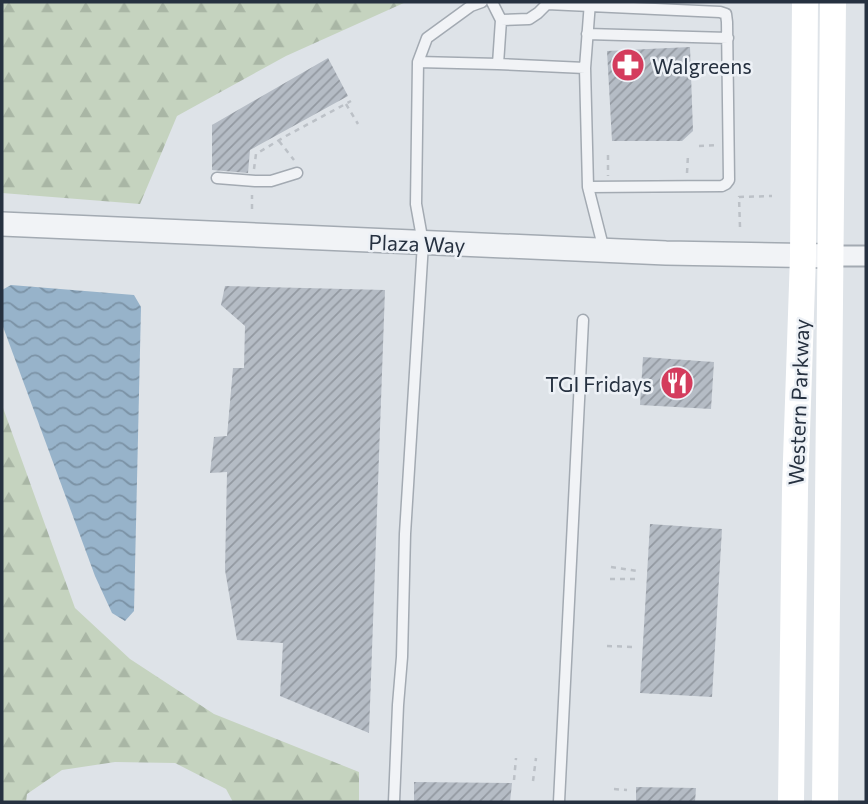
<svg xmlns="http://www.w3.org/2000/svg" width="868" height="804" font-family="Commissioner,sans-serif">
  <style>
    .forest { fill: url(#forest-firs) }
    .water { fill: url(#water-waves) }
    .building { fill: url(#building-hatch) }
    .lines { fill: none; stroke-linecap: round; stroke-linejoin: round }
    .service-casing { stroke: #a3aab2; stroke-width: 13 }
    .minor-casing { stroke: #a3aab2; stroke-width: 23 }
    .tertiary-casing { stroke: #a3aab2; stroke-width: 26 }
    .path { stroke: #bcc1c7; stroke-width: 2.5; stroke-dasharray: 5 5; stroke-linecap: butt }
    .service { stroke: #f1f3f6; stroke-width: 10 }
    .minor { stroke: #f1f3f6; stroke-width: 19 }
    .tertiary { stroke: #f1f3f6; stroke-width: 23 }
    .secondary { stroke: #fff; stroke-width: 26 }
    .labels { text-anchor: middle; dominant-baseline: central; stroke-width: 5; stroke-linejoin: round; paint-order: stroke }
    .poi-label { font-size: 21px; fill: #263140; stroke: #edf1f6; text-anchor: start }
    .street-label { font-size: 21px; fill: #263140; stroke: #edf1f6 }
  </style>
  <defs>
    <pattern id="forest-firs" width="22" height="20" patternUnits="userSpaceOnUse" patternTransform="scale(1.75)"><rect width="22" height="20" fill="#c5d3bf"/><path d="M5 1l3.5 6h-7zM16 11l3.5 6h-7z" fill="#a9b6a5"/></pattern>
    <pattern id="water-waves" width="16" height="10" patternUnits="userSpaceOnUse" patternTransform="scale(1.75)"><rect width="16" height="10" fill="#97b3ca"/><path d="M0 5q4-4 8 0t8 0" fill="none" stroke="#7b92a5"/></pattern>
    <pattern id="building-hatch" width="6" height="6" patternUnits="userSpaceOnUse" patternTransform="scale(1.75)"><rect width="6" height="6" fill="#b5bcc5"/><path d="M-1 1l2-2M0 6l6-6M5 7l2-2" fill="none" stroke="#9399a1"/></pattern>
  </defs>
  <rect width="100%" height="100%" fill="#dee3e8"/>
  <path class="forest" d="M2 2H406L286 56 177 116 140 204 2 193Z
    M2 405 75 608 130 659 214 714 359 772V802H233L226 789 175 763 115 762 62 770 27 794 26 802H2Z"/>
  <path class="water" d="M11 285 134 295 141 307 134 611 125 621 112 613 95 576 2 324V290Z"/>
  <path class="building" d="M690 47 693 131 682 141H612L607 51Z
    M328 58 348 96 250 150 248 173 212 170V125Z
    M225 286 385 290 369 733 280 696 283 643 237 640 225 570 227 472 210 473 214 437 227 436 233 368H244L245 326 221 305Z
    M643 357 714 362 711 409 640 405Z
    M650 524 722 529 712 697 640 693Z
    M414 782 512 783 510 802H414Z
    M636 787 696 788 695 802H636Z"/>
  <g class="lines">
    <defs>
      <path id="service" d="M492 2 501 20
        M587 34 728 38
        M418 62 498 64
        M585 68 590 2
        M217 178 255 181H271L297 173
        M588 187 585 68 498 64 501 20 529 19 538 13 547 4 720 12 726 14 727 22 729 180 726 184 722 186 588 187 604 250
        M394 802 398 705 402 657 405 534 423 243 416 204 418 62 427 38 471 6 482 2
        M559 802 583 320"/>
      <path id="minor" d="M831 256H866"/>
      <path id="tertiary" d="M2 224 666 253 831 256"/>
    </defs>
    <use href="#service" class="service-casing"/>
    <use href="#minor" class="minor-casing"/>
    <use href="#tertiary" class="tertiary-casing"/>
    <path class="path" d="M346 104 358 124
      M279 141 294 160
      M699 146 717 145
      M608 155V176
      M254 169 256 154 286 136 351 101
      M687 173 688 155
      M252 209V195
      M740 227 739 197 772 196
      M611 567 638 571
      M610 579H638
      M607 646 635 647
      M514 780 516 758
      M533 781 536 758
      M614 789 627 790"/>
    <use href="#service" class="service"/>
    <use href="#minor" class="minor"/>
    <use href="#tertiary" class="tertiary"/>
    <path class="secondary" d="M791 802 795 489 803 256 805 2
      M825 802 833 2"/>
  </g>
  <defs>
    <symbol id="pharmacy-disc" viewBox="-11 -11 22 22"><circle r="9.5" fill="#d43c5d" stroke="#edf1f6"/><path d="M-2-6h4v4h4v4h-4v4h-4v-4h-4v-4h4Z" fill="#fff"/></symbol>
    <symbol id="restaurant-disc" viewBox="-11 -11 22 22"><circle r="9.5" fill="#d43c5d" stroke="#edf1f6"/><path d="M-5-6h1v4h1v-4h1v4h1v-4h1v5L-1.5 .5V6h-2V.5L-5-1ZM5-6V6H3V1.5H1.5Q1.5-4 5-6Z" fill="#fff"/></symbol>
  </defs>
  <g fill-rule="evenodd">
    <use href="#pharmacy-disc" x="609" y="46" width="38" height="38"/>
    <use href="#restaurant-disc" x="658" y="364" width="38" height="38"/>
  </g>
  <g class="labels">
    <g class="poi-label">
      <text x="652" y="65">Walgreens</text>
      <text x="652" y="383" text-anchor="end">TGI Fridays</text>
    </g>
    <g class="street-label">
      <text transform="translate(417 243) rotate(2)">Plaza Way</text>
      <text transform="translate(798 402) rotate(-88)">Western Parkway</text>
    </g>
  </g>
  <rect width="868" height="804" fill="none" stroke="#263140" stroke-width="7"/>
</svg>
